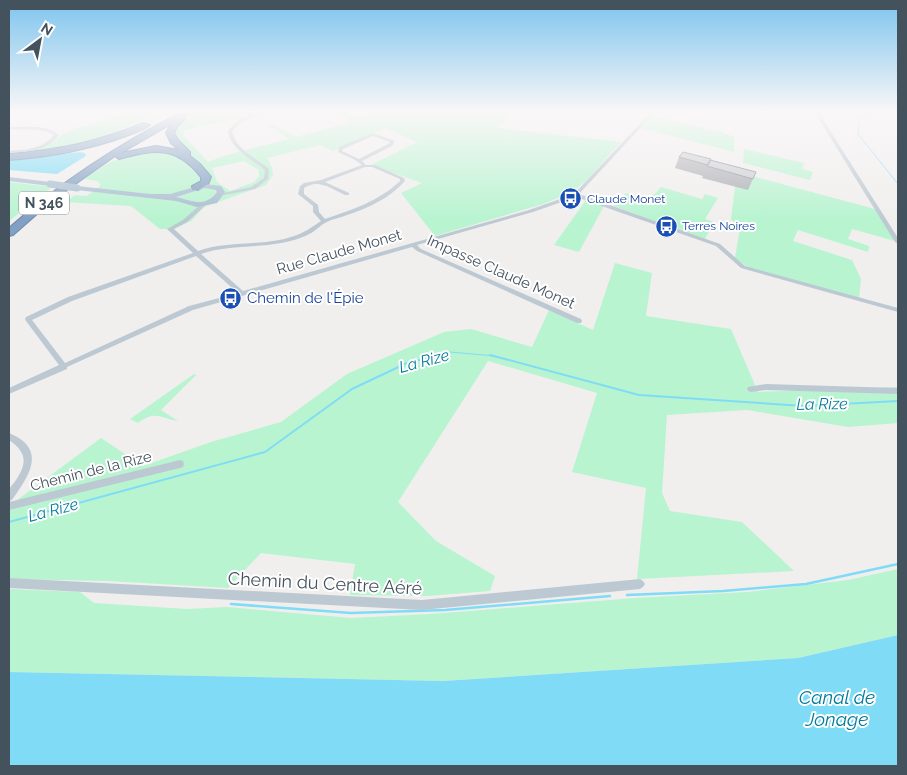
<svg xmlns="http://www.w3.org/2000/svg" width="907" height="775" font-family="Raleway,sans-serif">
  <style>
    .green { fill: #b8f4d0; fill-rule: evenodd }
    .water { fill: #80dcf6 }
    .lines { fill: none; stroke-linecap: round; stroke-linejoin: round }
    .stream-far2 { stroke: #80dcf6; stroke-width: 1 }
    .stream-far1 { stroke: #80dcf6; stroke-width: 2 }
    .stream { stroke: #80dcf6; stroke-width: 2.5 }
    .highway-casing { stroke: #6c8baf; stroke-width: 2 }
    .street { fill: #bdc9d2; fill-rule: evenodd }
    .primary { fill: #abbed1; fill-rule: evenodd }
    .highway { fill: #81a0c3; fill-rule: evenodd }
    .primary-bridge { stroke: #abbed1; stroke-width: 7 }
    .wall { fill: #aeb0b6 }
    .building { fill: #cacdd4; stroke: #8d9094 }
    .labels { text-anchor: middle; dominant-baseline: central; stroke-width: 4; stroke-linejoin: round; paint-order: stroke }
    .far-transit-label { font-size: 12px; fill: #164399; stroke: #fff; text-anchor: start }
    .shield { fill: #fff; stroke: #7c868e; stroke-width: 1 }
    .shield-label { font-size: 14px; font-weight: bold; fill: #44525e }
    .street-label { font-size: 15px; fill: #44525e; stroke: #fff }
    .transit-label { font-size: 15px; fill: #164399; stroke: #fff; text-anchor: start }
    .water-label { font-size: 16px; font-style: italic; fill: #037b9d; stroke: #fff }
    .near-street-label { font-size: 18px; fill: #44525e; stroke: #fff }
    .near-water-label { font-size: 19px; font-style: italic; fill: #037b9d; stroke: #fff }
  </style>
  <rect width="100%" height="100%" fill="#f1eeee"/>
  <path class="green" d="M133 111H163L121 130 91 141 135 127 170 111 172 112C120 136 67 152 9 155V153L33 151 52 143 64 133 77 128Z
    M201 111H270L184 130 183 135 208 162C234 151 262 147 289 139L268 125 272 124 296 137 352 122 335 111H345L360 118 379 111H515L497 128 621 142 586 181 570 193 543 204 435 236 401 193 422 183 371 165 417 142 386 128 333 151 320 145 267 158 272 167 273 175 266 185 204 207 191 221 174 229H160L131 206 66 202 75 195 87 196 101 185 97 181 85 179C124 149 141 152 188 150L177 139 175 129 186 119ZM244 161 259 170V176L254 182 230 191 217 182 212 168Z
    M652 116 721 132 734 137V152L641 128Z
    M744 149 804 163 802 169 813 172 810 180 743 163Z
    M737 172 875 209 895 241 852 229 848 239 869 246 868 252 798 230 793 241 852 260 861 279 859 298 749 268 735 258 740 228 731 219Z
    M9 182 52 187 9 221Z
    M661 187 702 199 705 194 718 198 705 219 714 222 705 239 614 206 626 193 649 200Z
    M586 200 604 206 579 252 554 245Z
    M615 263 652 273 646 316 731 329 758 392 898 387V423L848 427 747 410 667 415 662 493 670 511 742 522 794 571 637 579 646 488 572 472 597 393 488 361 398 502 436 541 495 576 490 591 427 596 350 595 355 564 261 553 228 588 108 581 9 579V506L101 438 143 466 211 442 281 422 347 374 444 332 471 329 532 347 549 310 593 330Z
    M194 374 196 375 161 410 178 421C159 418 156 410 138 423L130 419Z
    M898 569V635L798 658 443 681 9 672V589L80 592 94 603 187 609 227 607 351 618 431 614 635 598 747 592 848 580Z"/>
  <path class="water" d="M80 152 85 153 86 156 57 174 9 170V160Z
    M898 635V766H9V672L443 681 798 658Z"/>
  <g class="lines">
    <path class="stream-far2" d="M869 111 859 119 858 134 898 184
      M435 356 450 352 495 356"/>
    <path class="stream-far1" d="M490 355 639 395 804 406 898 401
      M9 522 265 452 352 389 407 363 440 355"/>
    <path class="stream" d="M627 595 723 591 806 584 898 564
      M231 604 351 613 445 610 610 596"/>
    <defs>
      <path id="highway" d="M184 111H194L184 117 185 119 177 127 174 133 178 140 190 152V156L200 164 211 177 208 184 198 190H192V186L201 181V177C176 146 155 149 119 159L115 156 54 199 13 235 9 236V228C62 181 121 143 184 111ZM171 124 166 133 171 143 179 150 156 146 121 153Z
        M143 123 150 125C144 130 134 133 126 136 88 150 49 157 9 160V154C56 150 99 142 143 123Z"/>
    </defs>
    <use href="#highway" class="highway-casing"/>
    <path class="street" d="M263 111H269L243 121 232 131C236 150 256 158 269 169L268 179 255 189 219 196V194L251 187 264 178 265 170C251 158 231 150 228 131L239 119Z
      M652 111H656L579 194 720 244 745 266 898 308V312L741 268 716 246 576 197 533 212 417 245 421 249 581 319 582 321 581 323H577L417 251 412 247 193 310 67 367V369L9 394V388L59 365 26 321 25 319 26 317 68 297 193 253 167 229 183 220 201 204 206 205 187 222 174 229 198 251C229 240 263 247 294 236 304 233 312 227 321 221L313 212V206L298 194 300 186 304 183 321 180 362 165 355 160 338 152 339 147 373 133 395 141 392 146 362 161 366 165H375L404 178 405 181C390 198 368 208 347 215 340 218 331 219 325 223 321 225 317 229 313 232 303 238 292 241 281 243 255 248 226 245 201 254L243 291 529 210 574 194ZM373 136 390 142 388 144 359 159 342 151 343 149ZM365 167H372L400 179V181C379 201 352 210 325 219L319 212 318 205 304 194V188C318 178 332 189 345 195H349V193L325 182ZM196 256 238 293 189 306 65 363 32 320 72 301Z
      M816 111H820L824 121 898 238V244L895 242 820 121Z
      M9 127C24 127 47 124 59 135 47 151 28 152 9 153V151C26 150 43 149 54 135 42 127 23 130 9 129Z
      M766 384 898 388V394L766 390 751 392 748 391 747 389 748 387Z
      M9 433C48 449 29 476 12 500L9 501C9 498 8 493 9 489 11 486 14 483 16 480 28 462 26 452 9 440Z
      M180 460 183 461 184 464 183 467 180 468 9 510V502Z
      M9 578 422 600 640 579 643 581 645 584 643 587 640 589 422 610 9 588Z"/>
    <path class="primary" d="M9 177 50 182 54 184 50 186 9 181Z
      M205 184 221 186 225 192 217 203 197 207 176 201 77 190 73 188 77 186 150 194H170ZM205 188 216 190 217 192C205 208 193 201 176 197Z"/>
    <use href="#highway" class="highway"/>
    <path class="primary-bridge" d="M50 184 77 188"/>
  </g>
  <path class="wall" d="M679 157 711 160 756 172 748 190 702 178 703 176 675 168Z"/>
  <path class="building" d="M683 152 711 159 708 165 679 157Z
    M710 160 756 172 753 179 707 166Z"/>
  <linearGradient id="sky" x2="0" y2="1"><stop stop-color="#7ec4ee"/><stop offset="0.51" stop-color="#f9f7f7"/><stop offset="1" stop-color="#f9f7f7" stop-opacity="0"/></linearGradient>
  <rect width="907" height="219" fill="url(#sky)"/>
  <defs>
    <symbol id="bus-disc" viewBox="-11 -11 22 22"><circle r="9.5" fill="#1a4fb4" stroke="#fff"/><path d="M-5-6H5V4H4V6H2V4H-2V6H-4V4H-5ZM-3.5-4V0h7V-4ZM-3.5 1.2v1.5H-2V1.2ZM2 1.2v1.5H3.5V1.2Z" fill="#fff"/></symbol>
  </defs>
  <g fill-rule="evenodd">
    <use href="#bus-disc" x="558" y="186" width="25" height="25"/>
    <use href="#bus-disc" x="654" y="214" width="25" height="25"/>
    <use href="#bus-disc" x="218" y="286" width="25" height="25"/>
  </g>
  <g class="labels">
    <g class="far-transit-label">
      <text x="587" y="199">Claude Monet</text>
      <text x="682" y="226">Terres Noires</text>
    </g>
    <rect class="shield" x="19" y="191.5" width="50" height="23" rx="4"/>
    <g class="shield-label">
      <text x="44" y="203">N 346</text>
    </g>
    <g class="street-label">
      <text transform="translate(339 252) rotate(-16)">Rue Claude Monet</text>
      <text transform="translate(501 272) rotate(24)">Impasse Claude Monet</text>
      <text transform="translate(91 471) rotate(-14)">Chemin de la Rize</text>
    </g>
    <g class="transit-label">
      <text x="247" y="298">Chemin de l'Épie</text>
    </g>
    <g class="water-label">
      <text transform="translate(424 361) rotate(-15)">La Rize</text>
      <text transform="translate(822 404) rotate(-1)">La Rize</text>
      <text transform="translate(53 510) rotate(-15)">La Rize</text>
    </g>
    <g class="near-street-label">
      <text transform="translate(325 583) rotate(3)">Chemin du Centre Aéré</text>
    </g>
    <g class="near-water-label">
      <text x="837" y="697">Canal de<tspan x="837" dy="22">Jonage</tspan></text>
    </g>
  </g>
  <rect width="907" height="775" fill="none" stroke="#44525e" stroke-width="20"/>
  <g transform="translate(40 40) rotate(32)" stroke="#ffffff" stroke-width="4" paint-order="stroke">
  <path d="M0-4L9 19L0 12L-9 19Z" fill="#44525e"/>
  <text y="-8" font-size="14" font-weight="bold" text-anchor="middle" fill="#44525e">N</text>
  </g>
</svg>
